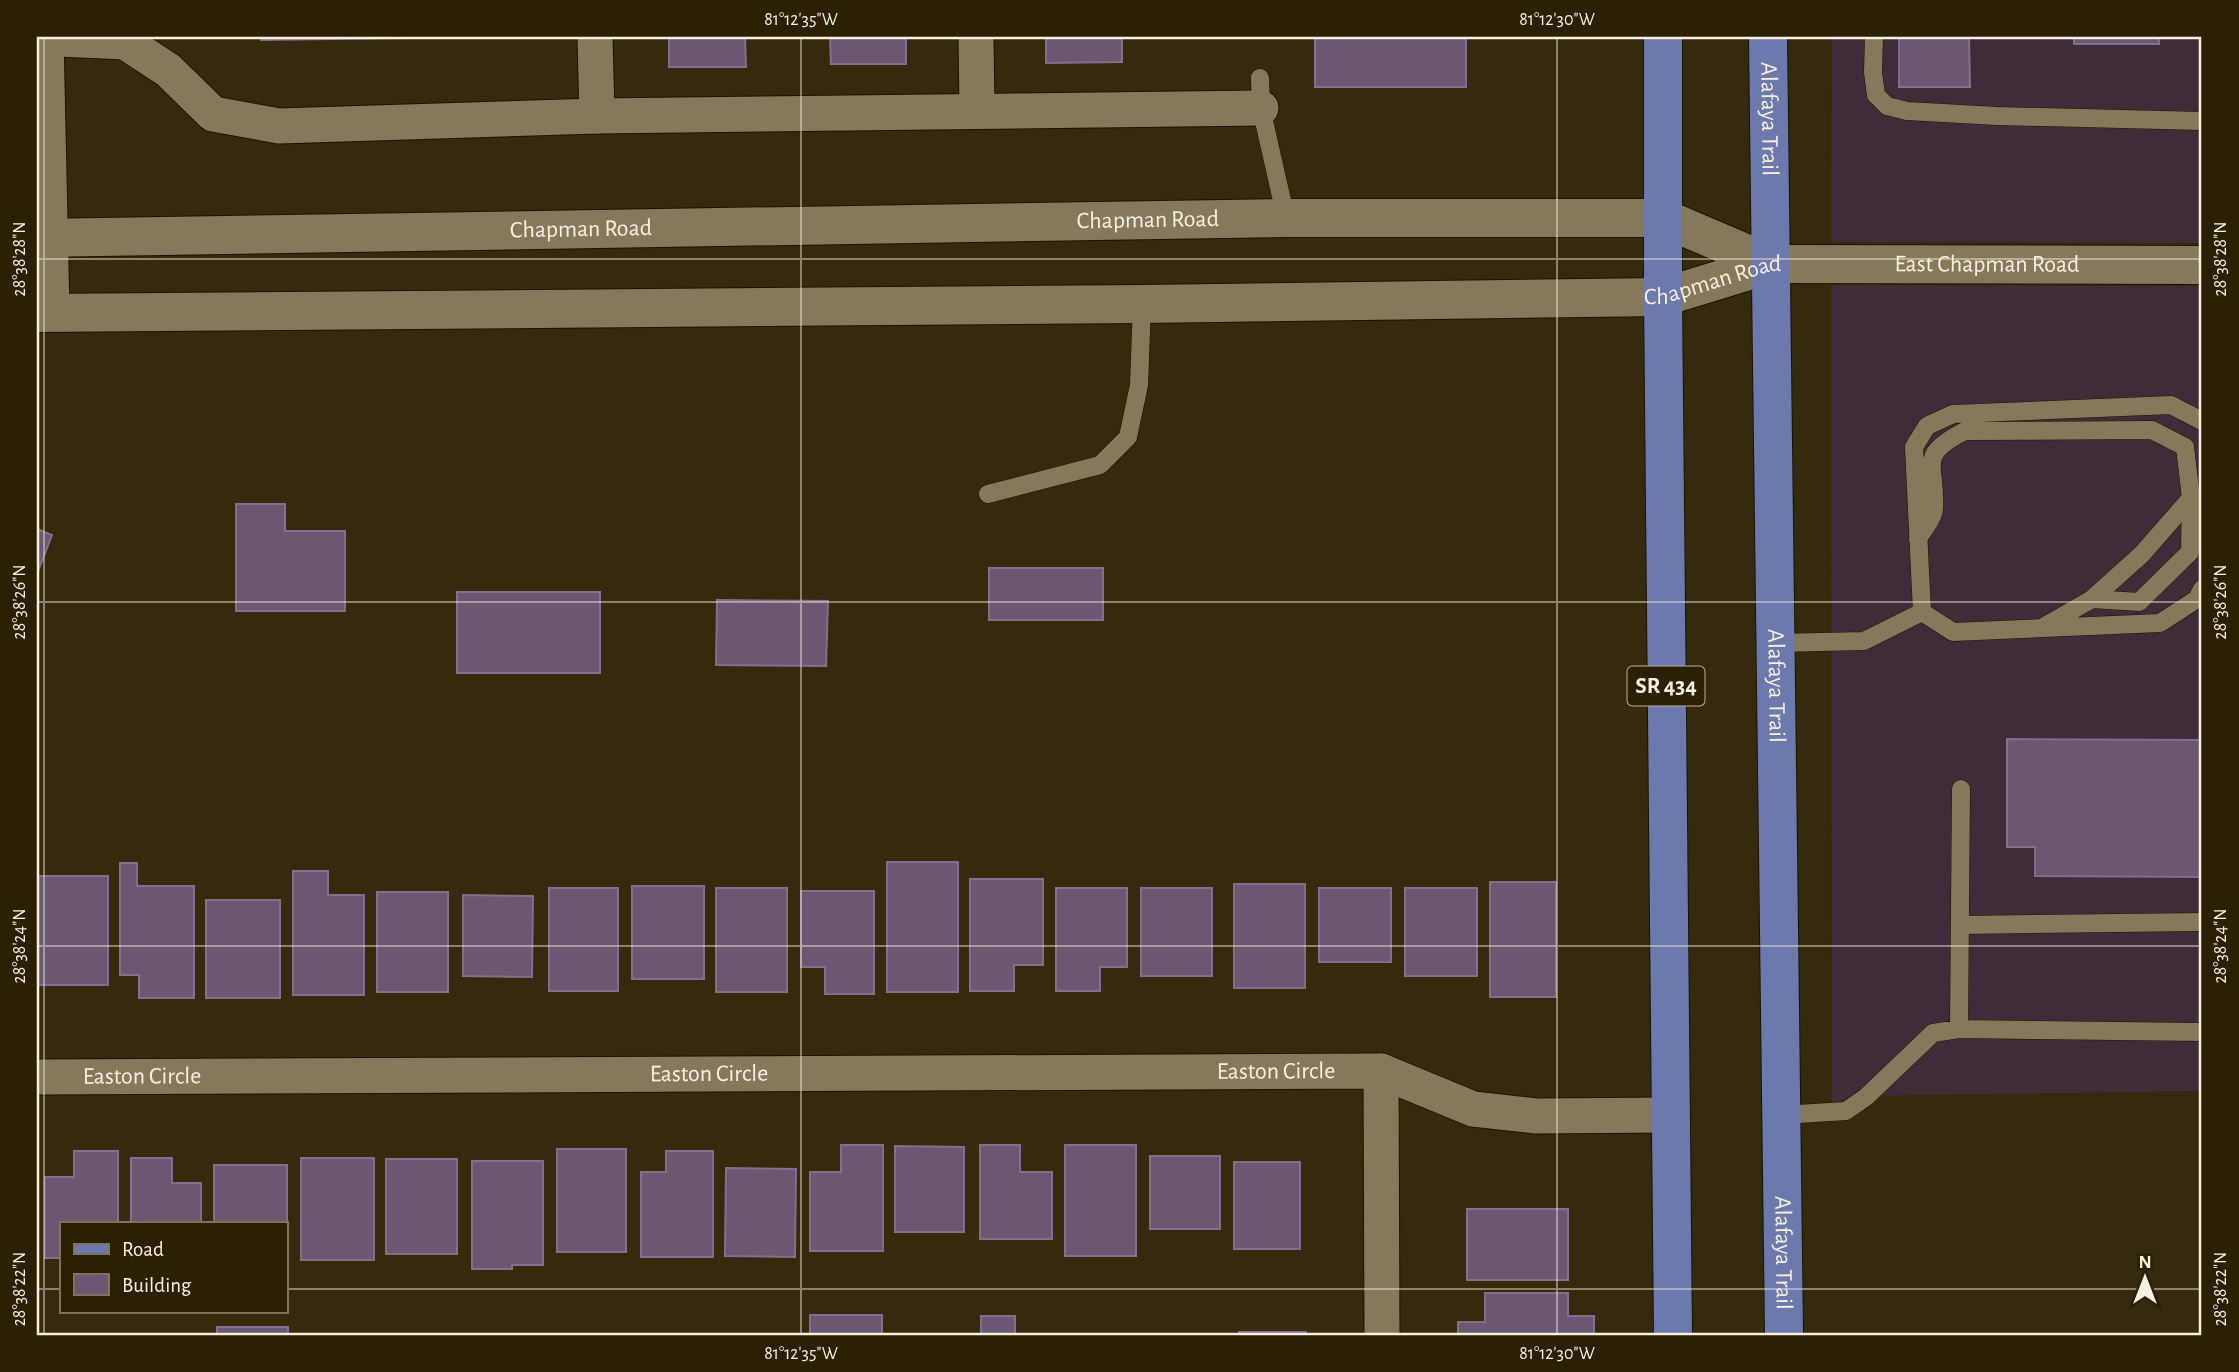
<svg xmlns="http://www.w3.org/2000/svg" width="2239" height="1372" font-family="'Alegreya Sans',sans-serif">
  <style>
    .commercial { fill: #3e2d38 }
    .building { fill: #685872; stroke: #81708b; stroke-width: 2 }
    .lines { fill: none; stroke-linecap: round; stroke-linejoin: round }
    .service-casing { stroke: #1c1300; stroke-width: 19 }
    .minor-casing { stroke: #1c1300; stroke-width: 37 }
    .tertiary-casing { stroke: #1c1300; stroke-width: 40 }
    .primary-casing { stroke: #1c1300; stroke-width: 40 }
    .service { stroke: #847a5b; stroke-width: 18 }
    .minor { stroke: #847a5b; stroke-width: 35 }
    .tertiary { stroke: #847a5b; stroke-width: 38 }
    .primary { stroke: #6c79ad; stroke-width: 38 }
    .ticks { fill: none; stroke: #f6f0df; stroke-width: 2; stroke-opacity: 0.45 }
    .labels { text-anchor: middle; dominant-baseline: central; stroke-width: 5; stroke-linejoin: round; paint-order: stroke }
    .shield { fill: #2a2104; stroke: #b9b29d; stroke-width: 2 }
    .shield-label { font-size: 23px; font-weight: bold; fill: #f6f0df }
    .street-label { font-size: 24px; fill: #f6f0df; stroke: #2a2104 }
    .neatline { fill: none; stroke: #f6f0df; stroke-width: 2.5 }
    .ticks-label { font-size: 18px; text-anchor: middle; fill: #f6f0df }
  </style>
  <rect width="100%" height="100%" fill="#342b0e"/>
  <path class="commercial" d="M1832 37H2202V243L1831 242Z
    M1831 285 2202 286V1091L1850 1096 1837 1103 1832 1117Z"/>
  <path class="building" d="M261 37H481L261 40Z
    M669 37H745L746 67H669Z
    M830 37H906V64H831Z
    M1046 37H1122V62L1046 63Z
    M1315 37H1466V87H1315Z
    M1899 37H1969L1970 87H1899Z
    M2074 37H2159V44H2074Z
    M236 504H285V531H345V611H236Z
    M37 529 52 535 37 574Z
    M989 568H1103V620H989Z
    M457 592H600V673H457Z
    M717 600 828 601 826 666 716 665Z
    M2007 739 2202 740V877L2035 876V847H2007Z
    M887 862H958V992H887Z
    M120 863H137V886H194V998H139V975H120Z
    M293 871H328V895H364V995H293Z
    M37 876H108V985H37Z
    M970 879H1043V965H1014V991H970Z
    M1490 882H1556V997H1490Z
    M1234 884H1305V988H1234Z
    M632 886H704V979H632Z
    M549 888H618V991H549Z
    M716 888H787V992H716Z
    M1056 888H1127V967H1100V991H1056Z
    M1141 888H1212V976H1141Z
    M1319 888H1391V962H1319Z
    M1405 888H1477V976H1405Z
    M801 891H874V994H825V967H801Z
    M377 892H448V992H377Z
    M463 895 533 896 532 977 463 976Z
    M206 900H280V998H206Z
    M841 1145H883V1251H810V1172H841Z
    M980 1145H1020V1172H1052V1239H980Z
    M1065 1145H1136V1256H1065Z
    M895 1146 964 1147V1232H895Z
    M557 1149H626V1252H557Z
    M74 1151H118V1223H61V1258H45V1177H74Z
    M666 1151H713V1257H641V1172H666Z
    M1150 1156H1220V1229H1150Z
    M131 1158H172V1183H201V1223H131Z
    M301 1158H374V1260H301Z
    M386 1159H457V1254H386Z
    M472 1161H543V1265H512V1269H472Z
    M1234 1162H1300V1249H1234Z
    M214 1165H287V1260H285V1223H214Z
    M726 1168 796 1169 795 1257 725 1256Z
    M1467 1209H1568V1280H1467Z
    M1485 1293H1568V1316H1594V1335H1458V1322H1485Z
    M810 1315H882V1335H810Z
    M981 1316H1015V1335H981Z
    M217 1327H288V1335H217Z
    M1239 1332H1306V1335H1239Z
    M895 1334H967V1335H895Z"/>
  <g class="lines">
    <defs>
      <path id="service" d="M1874 37 1873 72 1876 95 1887 106 1907 111 1997 116 2202 121
        M1260 78 1261 108 1286 218
        M988 494 1100 465 1128 437 1139 385 1142 304
        M1918 539C1923 530 1933 519 1934 509 1937 465 1915 456 1965 431L2152 430 2185 447 2191 498 2190 552 2139 602 2092 599
        M1922 612 1914 447 1927 426 1953 414 2171 405 2202 421
        M1922 612 1953 632 2160 623 2197 599 2202 589
        M2045 626 2092 599 2142 554 2191 498
        M1776 643 1864 641 1922 612
        M1960 925 2202 922
        M1959 1029 2202 1032
        M1782 1115 1846 1111 1866 1097 1933 1033 1959 1029 1961 789"/>
      <g id="minor">
        <path d="M46 37 52 313"/>
        <path d="M595 37 597 116"/>
        <path d="M976 37 977 110"/>
        <path d="M37 38 125 42 168 70 213 114 279 126 597 116 1261 108"/>
        <path d="M1381 1071 1473 1109 1536 1116 1670 1115"/>
        <path id="s1" d="M37 1077 1381 1071 1382 1335"/>
      </g>
      <g id="tertiary">
        <path id="s2" d="M37 238 1286 218H1663L1771 264"/>
        <path id="s3" d="M37 313 1142 304 1663 297 1771 264 2202 265"/>
      </g>
      <g id="primary">
        <path d="M1663 37V297L1673 1335"/>
        <path id="s4" d="M1768 37 1784 1335"/>
      </g>
    </defs>
    <use href="#service" class="service-casing"/>
    <use href="#minor" class="minor-casing"/>
    <use href="#tertiary" class="tertiary-casing"/>
    <use href="#primary" class="primary-casing"/>
    <use href="#service" class="service"/>
    <use href="#minor" class="minor"/>
    <use href="#tertiary" class="tertiary"/>
    <use href="#primary" class="primary"/>
  </g>
  <path class="ticks" d="M44 37V1335M801 37V1335M1557 37V1335M37 259H2202M37 602H2202M37 946H2202M37 1289H61M285 1289H2202"/>
  <g class="labels">
    <rect class="shield" x="1627.5" y="666.5" width="77" height="39" rx="5"/>
    <g class="shield-label">
      <text x="1666" y="686">SR 434</text>
    </g>
    <g class="street-label">
      <text stroke="none"><textPath href="#s4" startOffset="82">Alafaya Trail</textPath></text>
      <text stroke="none"><textPath href="#s2" startOffset="1111">Chapman Road</textPath></text>
      <text stroke="none"><textPath href="#s2" startOffset="544">Chapman Road</textPath></text>
      <text stroke="none"><textPath href="#s3" startOffset="1955">East Chapman Road</textPath></text>
      <text stroke="none"><textPath href="#s3" startOffset="1678">Chapman Road</textPath></text>
      <text stroke="none"><textPath href="#s4" startOffset="649">Alafaya Trail</textPath></text>
      <text stroke="none"><textPath href="#s1" startOffset="1239">Easton Circle</textPath></text>
      <text stroke="none"><textPath href="#s1" startOffset="672">Easton Circle</textPath></text>
      <text stroke="none"><textPath href="#s1" startOffset="105">Easton Circle</textPath></text>
      <text stroke="none"><textPath href="#s4" startOffset="1216">Alafaya Trail</textPath></text>
    </g>
  </g>
  <rect width="2239" height="1372" fill="none" stroke="#2a2104" stroke-width="77"/>
  <rect x="60" y="1222" width="228" height="91" fill="#2a2104" stroke="#7c745c" stroke-width="2"/>
  <rect x="74" y="1244" width="35" height="10" fill="#6c79ad" stroke="#7c745c" stroke-width="2"/>
  <text x="122" y="1256" font-size="21" fill="#f6f0df">Road</text>
  <rect x="74" y="1274" width="35" height="21" fill="#685872" stroke="#7c745c" stroke-width="2"/>
  <text x="122" y="1292" font-size="21" fill="#f6f0df">Building</text>
  <g transform="translate(2145 1278)" stroke="#2a2104" stroke-width="5" paint-order="stroke">
  <path d="M0-5L12 26L0 18L-12 26Z" fill="#f6f0df"/>
  <text y="-10" font-size="19" font-weight="bold" text-anchor="middle" fill="#f6f0df">N</text>
  </g>
  <rect x="38" y="38" width="2162" height="1296" class="neatline"/>
  <g class="ticks-label">
    <text x="801" y="25">81°12'35"W</text>
    <text x="1557" y="25">81°12'30"W</text>
    <text transform="translate(19 259) rotate(-90)" y="6">28°38'28"N</text>
    <text transform="translate(2220 259) rotate(-90)" y="6">28°38'28"N</text>
    <text transform="translate(19 602) rotate(-90)" y="6">28°38'26"N</text>
    <text transform="translate(2220 602) rotate(-90)" y="6">28°38'26"N</text>
    <text transform="translate(19 946) rotate(-90)" y="6">28°38'24"N</text>
    <text transform="translate(2220 946) rotate(-90)" y="6">28°38'24"N</text>
    <text transform="translate(19 1289) rotate(-90)" y="6">28°38'22"N</text>
    <text transform="translate(2220 1289) rotate(-90)" y="6">28°38'22"N</text>
    <text x="801" y="1359">81°12'35"W</text>
    <text x="1557" y="1359">81°12'30"W</text>
  </g>
</svg>
